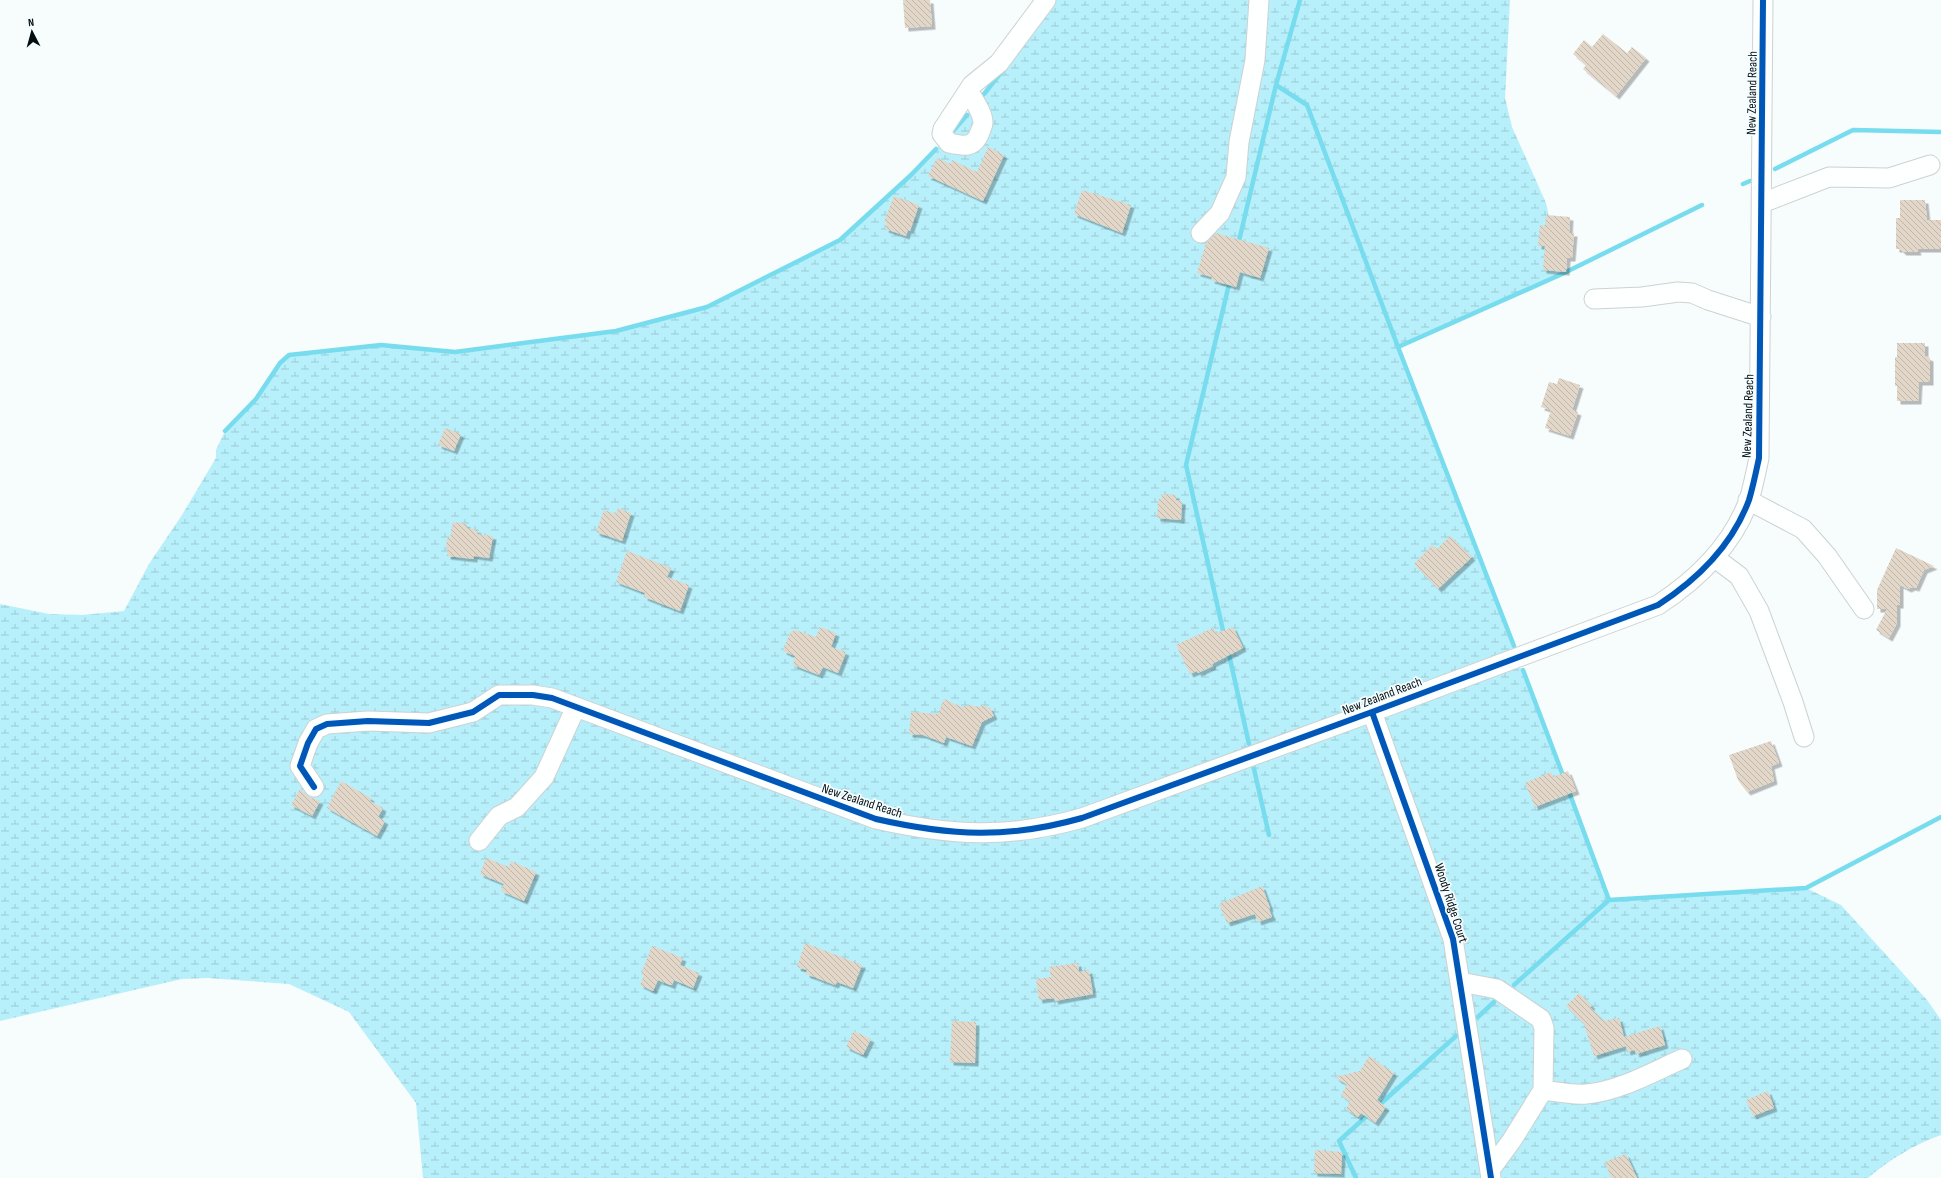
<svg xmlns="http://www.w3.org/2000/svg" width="1941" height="1178" font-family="'Sofia Sans Condensed',sans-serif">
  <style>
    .wetland { fill: url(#wetland-marsh) }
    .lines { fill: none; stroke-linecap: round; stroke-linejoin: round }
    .stream { stroke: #76dcee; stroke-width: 4.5 }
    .building { fill: url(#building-back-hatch); filter: url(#shadow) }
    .minor-casing { stroke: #ccd2d3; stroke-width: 21 }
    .minor { stroke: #feffff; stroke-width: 19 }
    .cycleway-casing { stroke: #f4fdff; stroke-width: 8 }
    .cycleway { stroke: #0057b8; stroke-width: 6 }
    .labels { text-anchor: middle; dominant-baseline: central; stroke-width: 3.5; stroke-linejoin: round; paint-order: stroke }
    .street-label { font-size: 13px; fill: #060d0f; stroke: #f4fdff }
  </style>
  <defs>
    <pattern id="wetland-marsh" width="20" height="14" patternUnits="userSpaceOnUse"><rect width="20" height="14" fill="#b7effa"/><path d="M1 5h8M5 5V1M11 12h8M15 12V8" fill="none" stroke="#9cccd5"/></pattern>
    <pattern id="building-back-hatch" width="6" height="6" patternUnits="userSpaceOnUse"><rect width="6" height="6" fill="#e2d7c8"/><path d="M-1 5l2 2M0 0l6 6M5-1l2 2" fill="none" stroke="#c0b7ab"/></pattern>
    <filter id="shadow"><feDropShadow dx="3.5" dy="3.5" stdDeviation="0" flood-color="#0004"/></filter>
  </defs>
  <rect width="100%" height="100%" fill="#f7fcfc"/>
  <path class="wetland" d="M1049 0H1510L1505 98 1512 127 1546 203 1562 274 1398 348 1609 899 1806 888 1841 905 1927 1000 1941 1020V1135C1915 1144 1889 1160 1868 1178H423L416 1103 349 1012 289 984 208 978 182 979 0 1021V604L49 614 82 615 124 611 149 564 182 515 216 458V450L225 431 256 399 280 363 289 355 381 345 454 352 616 331 707 307 840 240 911 175 956 127 1007 66Z"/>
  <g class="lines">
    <path class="stream" d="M1276 85 1307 105 1398 347 1514 646
      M984 94 1003 70
      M954 130 967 115
      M1775 169 1853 130 1941 132
      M1743 184 1750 181
      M1238 245 1276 85 1300 0
      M1398 347 1562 274 1702 205
      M225 431 256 399 280 363 289 355 381 345 455 352 616 331 707 307 840 240 911 175 936 149
      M1224 635 1186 465 1230 280
      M1228 650 1249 744
      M1523 670 1564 778
      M1254 769 1269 835
      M1568 789 1609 900
      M1514 985 1609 900 1806 888 1941 817
      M1478 1017 1494 1002
      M1377 1107 1456 1036
      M1356 1178 1339 1141 1370 1113"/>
  </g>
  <path class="building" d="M903 0H930L932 26 905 28Z
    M1603 34 1627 53 1632 47 1646 58 1616 96 1583 69 1586 65 1573 54 1584 40 1592 47Z
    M988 147 1004 155 983 201 928 176 937 158 951 164 952 160 977 172Z
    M1082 190 1131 205 1122 233 1074 214Z
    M894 196 919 205 910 231 908 230 906 236 885 229 887 223 884 222Z
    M1900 200H1925L1927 220H1941V249H1917L1918 252H1903L1900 249H1896V218H1900Z
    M1546 215 1570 217 1569 233H1574L1572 258H1567L1566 272 1543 270 1545 246H1538L1540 225 1545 226Z
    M1216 233 1269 248 1260 278 1240 272 1236 287 1211 280 1212 277 1197 273 1206 243Z
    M1897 343H1925V356L1930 358V382H1919L1918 401H1897V386H1895V357H1897Z
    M1559 378 1580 385 1572 410 1578 412 1570 436 1545 428 1551 410 1541 407 1549 382 1557 384Z
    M445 428 461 434 454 451 438 445Z
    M1162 494 1176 495V500L1182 501 1181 520 1157 518 1158 501 1159 499H1162Z
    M618 508 631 513 622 541 596 532 604 510 616 514Z
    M453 522 467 524V528L478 530 477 534 493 536 489 558 474 556V559L447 556 448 550 446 548 447 538H450Z
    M1450 536 1472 557 1438 589 1414 564 1432 545 1437 549Z
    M1896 548 1934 566 1924 570 1916 588 1912 587 1908 589 1900 585V605H1897V623L1889 638 1876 630 1887 609H1877V590Z
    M627 551 671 568 667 577 689 585 680 611 644 597 645 593 616 582Z
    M820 627 836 633 831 647 846 652 838 673 823 667 819 675 793 665 795 656 783 651 790 633 795 630 816 637Z
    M1233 627 1243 648 1212 664 1213 666 1198 673 1197 671 1190 674 1176 645 1213 628 1216 633Z
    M944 699 962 707 970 705 979 707 982 705 990 708 994 716 982 722 972 746 946 737 944 743 923 735 909 734 911 712 938 714Z
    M1771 741 1779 763 1771 766 1774 781 1747 792 1738 780 1729 755Z
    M1568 771 1576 791 1535 807 1525 783 1551 772 1553 777Z
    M341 781 371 798 370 801 383 808 378 817 385 821 377 836 327 808Z
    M300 789 309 797 320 801 312 816 291 805Z
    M486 858 509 867 511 861 536 872 524 901 501 891 504 884 480 874Z
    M1262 886 1270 908 1269 909 1272 917 1258 922 1255 914 1227 923 1219 904Z
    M805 943 862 965 853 988 837 982 835 985 806 974 807 970 797 967Z
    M652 946 683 958 680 965 699 973 693 988 674 980 672 985H670L658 980 653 991 640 985 644 975 641 974Z
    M1078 963 1079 972 1089 970 1093 994 1055 1001 1054 998 1039 1000 1036 979 1051 977 1049 967Z
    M1579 993 1592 1006 1590 1007 1604 1021 1619 1018 1624 1037 1660 1026 1665 1045 1636 1054 1635 1050 1627 1052 1626 1046 1594 1056 1584 1024 1566 1006Z
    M952 1021 976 1022 975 1063 950 1062Z
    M854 1031 871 1039 863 1055 846 1047Z
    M1369 1056 1394 1073 1377 1100 1386 1107 1375 1123 1361 1113 1358 1117 1346 1109 1350 1102 1341 1095 1347 1085 1335 1077 1360 1071Z
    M1768 1091 1774 1108 1753 1116 1746 1100Z
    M1315 1150 1342 1152 1341 1174 1314 1173Z
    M1626 1154 1637 1178H1611L1605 1162Z"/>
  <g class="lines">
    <defs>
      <path id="minor" d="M969 91C973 100 983 112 983 123 983 126 981 129 980 132 974 149 963 146 949 143L942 134 943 129 972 85 999 63 1046 0
        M1762 203 1829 177 1889 178 1930 165
        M1201 233 1220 213 1236 177 1239 142 1255 60 1259 0
        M1594 299 1642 297 1678 292 1692 293 1708 300 1761 317
        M1748 500 1803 529 1827 556 1864 609
        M1715 558 1739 576 1759 611 1793 702 1804 737
        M1372 712 1453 939 1491 1178
        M314 787 300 766 308 743 316 729 327 724 368 721 429 723 473 712 499 695H533L552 698 876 819C951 836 1008 839 1082 818L1372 712 1658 605C1698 579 1732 546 1749 500 1753 487 1756 472 1759 458L1763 0
        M479 841 499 816 517 807 544 777 576 707
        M1460 982 1497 989 1541 1019 1544 1028 1543 1090 1512 1140 1490 1170
        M1543 1090C1557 1092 1572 1095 1586 1094 1617 1092 1653 1072 1682 1059"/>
    </defs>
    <use href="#minor" class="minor-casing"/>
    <use href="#minor" class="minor"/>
    <defs>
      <path id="cycleway" d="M1372 712 1453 939 1491 1178
        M314 787 300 766 308 743 316 729 327 724 368 721 429 723 473 712 499 695H533L552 698 876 819C951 836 1008 839 1082 818L1372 712 1658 605C1698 579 1732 546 1749 500 1753 487 1756 472 1759 458L1763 0"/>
    </defs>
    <use href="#cycleway" class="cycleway-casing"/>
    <use href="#cycleway" class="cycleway"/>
  </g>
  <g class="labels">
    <g class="street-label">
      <text transform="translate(1752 93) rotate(-89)">New Zealand Reach</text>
      <text transform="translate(1748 416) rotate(-88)">New Zealand Reach</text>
      <text transform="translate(1382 696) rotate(-21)">New Zealand Reach</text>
      <text transform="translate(862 801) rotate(18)">New Zealand Reach</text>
      <text transform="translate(1451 903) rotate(72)">Woody Ridge Court</text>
    </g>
  </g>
  <g transform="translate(32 32) rotate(354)" stroke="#f4fdff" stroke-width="3" paint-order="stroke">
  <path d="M0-3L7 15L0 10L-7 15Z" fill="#060d0f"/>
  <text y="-6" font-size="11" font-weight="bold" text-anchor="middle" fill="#060d0f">N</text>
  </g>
</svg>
